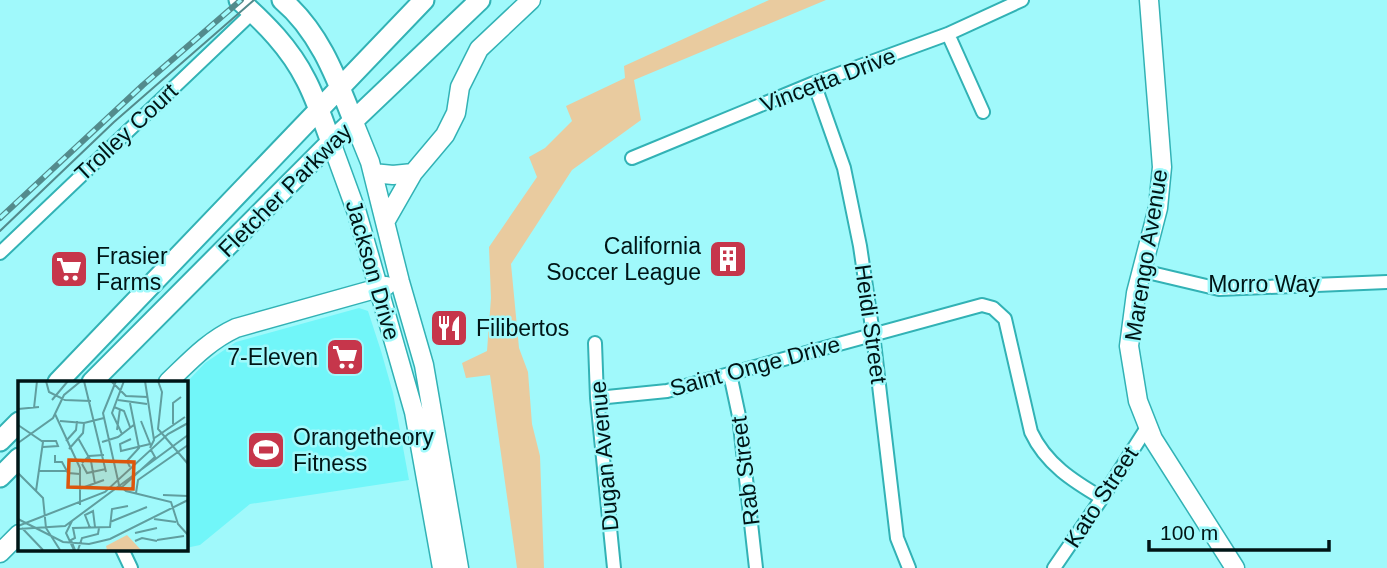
<svg xmlns="http://www.w3.org/2000/svg" width="1387" height="568" font-family="Helvetica,sans-serif">
  <style>
    .built { fill: #71f6f9 }
    .green { fill: #e9cb9f }
    .lines { fill: none; stroke-linecap: round; stroke-linejoin: round }
    .street-casing { stroke: #32b2b5; stroke-width: 16 }
    .secondary-casing { stroke: #32b2b5; stroke-width: 21 }
    .primary-casing { stroke: #32b2b5; stroke-width: 23 }
    .street { stroke: #fff; stroke-width: 12 }
    .secondary { stroke: #fff; stroke-width: 18 }
    .primary { stroke: #fff; stroke-width: 19 }
    .tram { stroke: #538b8c; stroke-width: 2 }
    .rail-casing { stroke: #538b8c; stroke-width: 6 }
    .rail { stroke: #a0f9fb; stroke-width: 3.5; stroke-dasharray: 10; stroke-linecap: butt }
    .labels { text-anchor: middle; dominant-baseline: central; stroke-width: 5; stroke-linejoin: round; paint-order: stroke }
    .street-label { font-size: 23px; fill: #001516; stroke: #a0f9fb }
    .poi-label { font-size: 23px; fill: #001516; stroke: #a0f9fb; text-anchor: start }
    .inset-road { fill: none; stroke: #609e9f; stroke-width: 2 }
    .view { fill: #dc560c; fill-opacity: 0.15; stroke: #dc560c; stroke-width: 3.5 }
    .inset-edge { fill: none; stroke: #001516; stroke-width: 3.5 }
  </style>
  <rect width="100%" height="100%" fill="#a0f9fb"/>
  <path class="built" d="M359 308 368 311 381 351 393 393 409 480 250 504 200 545 186 548V383L205 363 236 342Z"/>
  <path class="green" d="M769 0H826L634 80 641 120 572 170 511 264 519 348 528 372 532 424 540 456 544 568H517L490 375 466 378 462 363 487 351 491 298 489 247 537 177 529 157 545 148 572 121 566 106 625 78 624 66Z"/>
  <g class="lines">
    <defs>
      <path id="street" d="M948 34 983 112
        M814 83 844 168 860 246 873 334 897 538 909 568
        M632 158 814 83 948 34 1022 0
        M0 253 253 12
        M1143 271 1219 289 1387 282
        M595 343 597 398 614 568
        M730 374 739 416 756 568
        M597 398 667 391 982 305 993 308 1005 319 1031 432C1046 464 1073 481 1102 498
        M122 549 131 568
        M1054 568 1102 498 1148 426"/>
      <path id="secondary" d="M1149 0 1162 167 1158 208 1136 293 1129 346 1138 401 1153 439 1235 568
        M353 120 370 162 400 282 424 365 459 568
        M331 142 357 213 414 412 442 568
        M373 173 393 175 413 173
        M385 222 413 173 445 135 456 113 460 87 479 49 531 0
        M168 382C190 361 208 341 236 328L386 286
        M0 553 19 534"/>
      <path id="primary" d="M239 0C265 23 290 48 306 80 316 99 323 121 331 142
        M282 0C319 31 336 77 353 120
        M58 382 424 0
        M92 382 331 142 480 0
        M0 441 19 422
        M0 477 19 458"/>
    </defs>
    <use href="#street" class="street-casing"/>
    <use href="#secondary" class="secondary-casing"/>
    <use href="#primary" class="primary-casing"/>
    <use href="#street" class="street"/>
    <use href="#secondary" class="secondary"/>
    <use href="#primary" class="primary"/>
    <path class="tram" d="M0 231 114 122 254 0"/>
    <defs>
      <path id="rail" d="M0 218 143 85 241 0"/>
    </defs>
    <use href="#rail" class="rail-casing"/>
    <use href="#rail" class="rail"/>
  </g>
  <defs>
    <symbol id="building-square" viewBox="-11 -11 22 22"><rect x="-9" y="-9" width="18" height="18" rx="4" fill="#c6364b" stroke="#a0f9fb"/><path d="M-4-6H4V6H1V3H-1V6H-4ZM-2.5-4.3h1.7v1.8h-1.7ZM.8-4.3h1.7v1.8H.8ZM-2.5-1h1.7V.8h-1.7ZM.8-1h1.7V.8H.8Z" fill="#fff"/></symbol>
    <symbol id="supermarket-square" viewBox="-11 -11 22 22"><rect x="-9" y="-9" width="18" height="18" rx="4" fill="#c6364b" stroke="#a0f9fb"/><path d="M-6-5.5h2.5l.6 2H6L4.5 2H-2.5L-4.4-4H-6ZM-1.5 3.2a1.3 1.3 0 1 0 .1 0ZM3 3.2a1.3 1.3 0 1 0 .1 0Z" fill="#fff"/></symbol>
    <symbol id="restaurant-square" viewBox="-11 -11 22 22"><rect x="-9" y="-9" width="18" height="18" rx="4" fill="#c6364b" stroke="#a0f9fb"/><path d="M-5-6h1v4h1v-4h1v4h1v-4h1v5L-1.5 .5V6h-2V.5L-5-1ZM5-6V6H3V1.5H1.5Q1.5-4 5-6Z" fill="#fff"/></symbol>
    <symbol id="stadium-square" viewBox="-11 -11 22 22"><rect x="-9" y="-9" width="18" height="18" rx="4" fill="#c6364b" stroke="#a0f9fb"/><path d="M0-5a6.5 5 0 1 0 0 10a6.5 5 0 1 0 0-10ZM-3.5-1.8h7v3.6h-7Z" fill="#fff"/></symbol>
  </defs>
  <g fill-rule="evenodd">
    <use href="#building-square" x="706" y="237" width="44" height="44"/>
    <use href="#supermarket-square" x="47" y="247" width="44" height="44"/>
    <use href="#restaurant-square" x="427" y="306" width="44" height="44"/>
    <use href="#supermarket-square" x="323" y="335" width="44" height="44"/>
    <use href="#stadium-square" x="244" y="428" width="44" height="44"/>
  </g>
  <g class="labels">
    <g class="street-label">
      <text transform="translate(828 80) rotate(-21)">Vincetta Drive</text>
      <text transform="translate(126 132) rotate(-43)">Trolley Court</text>
      <text transform="translate(285 190) rotate(-45)">Fletcher Parkway</text>
      <text transform="translate(1146 255) rotate(-81)">Marengo Avenue</text>
      <text transform="translate(373 270) rotate(74)">Jackson Drive</text>
      <text x="1264" y="284">Morro Way</text>
      <text transform="translate(871 324) rotate(82)">Heidi Street</text>
      <text transform="translate(755 366) rotate(-15)">Saint Onge Drive</text>
      <text transform="translate(604 456) rotate(-95)">Dugan Avenue</text>
      <text transform="translate(745 471) rotate(-97)">Rab Street</text>
      <text transform="translate(1101 497) rotate(-57)">Kato Street</text>
    </g>
    <g class="poi-label">
      <text x="701" y="246" text-anchor="end">California<tspan x="701" dy="26">Soccer League</tspan></text>
      <text x="96" y="256">Frasier<tspan x="96" dy="26">Farms</tspan></text>
      <text x="476" y="328">Filibertos</text>
      <text x="318" y="357" text-anchor="end">7-Eleven</text>
      <text x="293" y="437">Orangetheory<tspan x="293" dy="26">Fitness</tspan></text>
    </g>
  </g>
  <g transform="translate(18 381)">
    <rect width="170" height="170" fill="#a0f9fb"/>
    <path d="M109 154 123 169H89L88 165Z" fill="#e9cb9f"/>
    <path class="inset-road" d="M28 0 31 11 47 19 73 20M66 0 88 91M93 0 108 15 130 16M98 0 85 32 101 104 108 110 153 121 160 143 170 154M127 0 136 59 132 67M140 0 144 11 140 48 147 56M34 19 50 0M100 19 129 23M96 26 106 30 112 46M16 27 19 0M0 28 21 26M37 33 62 87V124M42 40 66 42 86 37M123 40 133 65M155 43V22L163 16M0 44 25 61 18 110M99 49 102 28M104 53 94 32 106 0M147 56 170 83M60 57 73 80 77 103M113 58 102 63 103 70 132 63M135 58 167 36M24 60H38L40 65 25 66M48 60 58 49 59 40M84 61 100 56 117 43M0 62 35 37 46 14 63 0M51 68 65 52 66 42M37 74V81H44L50 92 62 93M64 82 71 75 86 74M64 83 69 92 88 88M112 86 109 80 121 67 112 22M21 90H49M0 92 25 117 28 147 42 169M104 106 137 76 133 69M61 108 86 99M118 112 120 99 170 64M145 114 170 115M0 138 45 161 71 163 92 158 170 119M136 138 158 141M54 140 48 152 56 169M92 141 129 126M0 145 87 111 150 53 170 42M4 147 25 169M72 147 67 134 75 130 77 146M0 148 47 145 170 54M117 152 139 147M139 159 166 155M117 160 124 157 139 160M57 169 53 159 57 157 55 147 92 146 94 128 110 125M60 169 64 157 80 153 81 147"/>
    <path class="view" d="M51 79 116 81 115 108 50 106Z"/>
    <rect width="170" height="170" class="inset-edge"/>
  </g>
  <path d="M1149 540v10h180v-10" fill="none" stroke="#001516" stroke-width="3.5"/>
  <text x="1160" y="540" font-size="21" fill="#001516" stroke="#a0f9fb" stroke-width="5" paint-order="stroke">100 m</text>
</svg>
